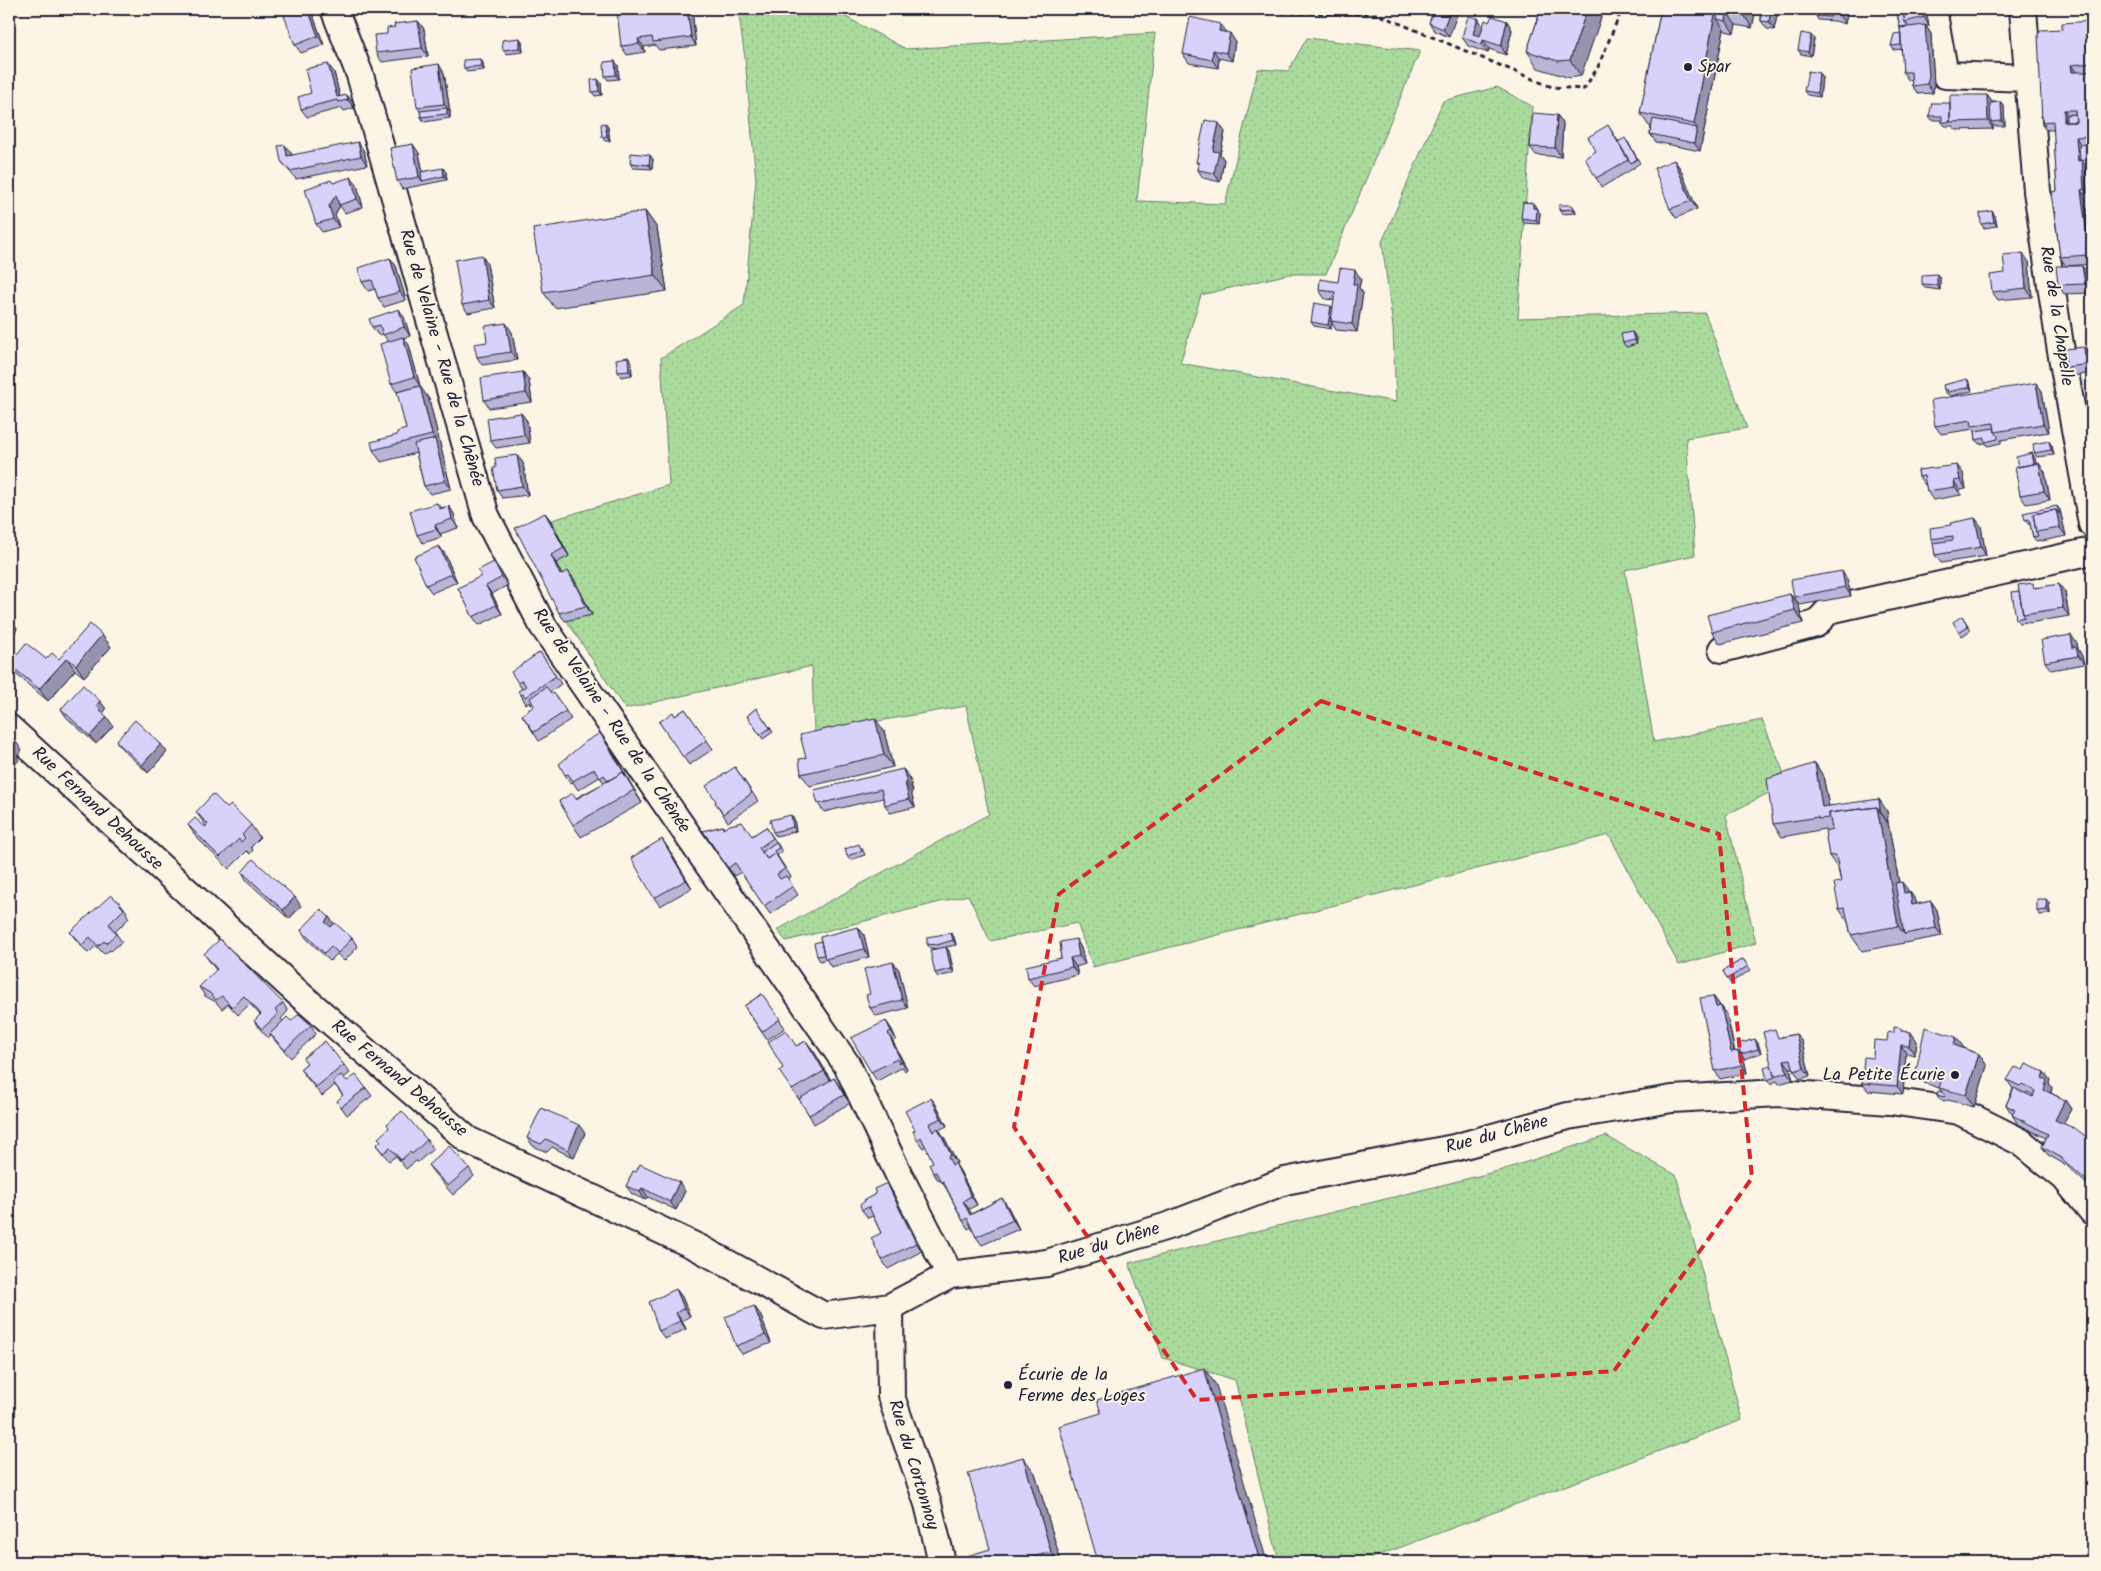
<svg xmlns="http://www.w3.org/2000/svg" width="2101" height="1571" font-family="Kalam,sans-serif">
  <style>
    .grass { fill: url(#grass-dots); stroke: #667e6c }
    .lines { fill: none; stroke-linecap: round; stroke-linejoin: round }
    .minor-casing { stroke: #22223b; stroke-width: 30 }
    .path { stroke: #22223b; stroke-width: 3; stroke-dasharray: 5 4; stroke-linecap: butt }
    .minor { stroke: #fcf5e5; stroke-width: 26 }
    .wall { fill: #bab4d6; stroke: #22223b; fill-rule: evenodd }
    .shaded-wall { fill: #9792ae; stroke: #22223b }
    .building { fill: #d8d1f9; stroke: #22223b; fill-rule: evenodd }
    .marked { fill: none; stroke: #d62828; stroke-width: 4; stroke-dasharray: 10 6; stroke-linejoin: round }
    .poi-dot { fill: #22223b; stroke: #fcf5e5; stroke-width: 2 }
    .labels { text-anchor: middle; dominant-baseline: central; stroke-width: 4; stroke-linejoin: round; paint-order: stroke }
    .poi-label { font-size: 18px; fill: #22223b; stroke: #fcf5e5; text-anchor: start }
    .street-label { font-size: 18px; fill: #22223b; stroke: #fcf5e5 }
  </style>
  <defs>
    <pattern id="grass-dots" width="8" height="8" patternUnits="userSpaceOnUse" patternTransform="scale(1.25)"><rect width="8" height="8" fill="#aadb9c"/><path d="M2 2h.1M6 6h.1" fill="none" stroke="#92bc87" stroke-width="1.8" stroke-linecap="round"/></pattern>
  </defs>
  <rect width="100%" height="100%" fill="#fcf5e5"/>
  <filter id="ink" filterUnits="userSpaceOnUse"><feTurbulence type="fractalNoise" baseFrequency=".02" numOctaves="2"/><feDisplacementMap in="SourceGraphic" scale="10" xChannelSelector="R" yChannelSelector="G"/><feConvolveMatrix kernelMatrix="1 2 1 2 8 2 1 2 1" color-interpolation-filters="sRGB"/></filter>
  <g filter="url(#ink)">
    <path class="grass" d="M738 9H831L906 49 1155 33 1137 201 1225 204 1258 69 1288 71 1307 38 1420 51 1326 274H1289L1201 295 1180 363 1396 402 1393 327 1382 242 1443 101 1497 87 1532 106 1518 318 1705 313 1747 428 1686 438 1695 555 1625 570 1654 742 1762 720 1788 783 1726 815 1756 943 1679 965 1609 835 1093 967 1077 923 990 941 968 895 786 941 777 930 989 814 966 706 814 732 812 666 625 709 563 615 522 529 669 485 661 358 744 305 756 180 745 58Z
      M1606 1136 1676 1175 1742 1420 1361 1562H1279L1235 1380 1163 1358 1129 1263 1502 1170Z"/>
    <g class="lines">
      <defs>
        <path id="minor" d="M334 9 360 75 486 516 543 626 847 1065 898 1173 950 1275
          M1933 9 1945 75 2028 78
          M2023 9 2037 191 2060 345 2092 524
          M1722 649 1816 624 1829 610 2092 551
          M9 728 299 994 468 1140 699 1248 824 1316 890 1307 950 1275 1047 1263 1171 1225 1285 1181 1454 1148 1568 1116 1672 1099 1779 1093 1890 1101 1959 1111 2021 1142 2065 1178 2092 1211
          M890 1307 891 1396 928 1504 942 1562"/>
      </defs>
      <use href="#minor" class="minor-casing"/>
      <path class="path" d="M1120 9 1206 12 1377 14 1552 87 1584 89 1598 67 1622 9"/>
      <use href="#minor" class="minor"/>
    </g>
    <path class="wall" d="M368 9H397L370 12Z
      M632 9 634 11H692L696 46 659 50 655 45 644 47 645 52 627 55 621 46Z
      M1434 9 1449 37 1435 31 1429 23Z
      M1541 9 1581 76 1570 78 1538 68 1527 51Z
      M1661 9H1756L1752 28 1736 25 1734 33 1725 31 1724 29 1700 151 1656 142 1650 134 1651 126H1649L1640 113Z
      M1756 9H1781V11H1778L1774 30 1767 29 1761 21V14Z
      M1789 9H1803L1802 15 1792 13Z
      M1848 9 1845 24 1835 21H1834L1818 20 1816 16Z
      M1896 9H1926L1929 26H1926L1931 34 1934 85 1933 93 1918 94 1912 86V80L1909 81 1903 72 1902 49 1894 50 1891 46 1901 33Z
      M311 10 324 45 301 53 295 45Z
      M1478 18 1483 27 1489 22 1507 21 1512 30 1506 55 1489 49 1488 53 1468 46 1462 37Z
      M418 21 424 29 428 56 382 62 376 53 387 34 395 27Z
      M2092 21V72H2087H2092V145H2087L2089 148V154L2092 157V212H2088L2090 226 2092 225V264L2066 266 2060 257 2057 191 2054 130H2048L2045 129 2042 125V116L2062 29Z
      M1226 32 1235 41 1232 61 1219 58 1218 68 1189 63 1183 54Z
      M1814 39 1811 56 1801 54 1798 50Z
      M522 42 523 52 506 54 503 50Z
      M480 59 483 63 484 70 467 72 464 68Z
      M618 65 619 79 608 80 605 76Z
      M334 72 340 97 347 95 353 103 354 108 344 111 342 108 307 117 301 109 311 93Z
      M444 73 450 112V118L424 122 421 117 420 111 417 107Z
      M1822 77 1820 97 1807 95 1804 91Z
      M601 83 602 95 595 96 592 92Z
      M1987 95 1992 102H2001L2004 106 2005 126H1993V129L1956 130 1953 126H1945L1942 122V120H1932L1929 116 1950 103Z
      M1557 115 1563 123 1561 157 1536 155 1530 147Z
      M1608 125 1618 141 1628 142 1640 163 1634 167V168L1602 187 1596 178V151Z
      M608 127 610 141H605L602 137Z
      M1225 132 1220 154 1224 160 1220 182 1203 178 1198 170 1199 166 1196 162Z
      M364 151 367 165 296 179 281 161 291 153V155Z
      M419 153 423 172H446L447 180 402 189 397 181Z
      M653 159 652 169 633 168 630 163Z
      M1674 160 1680 168 1697 209 1676 218 1670 209Z
      M333 183 357 185 363 207 345 213 340 206 335 214 339 227 322 232 316 224Z
      M1536 207V209L1540 213 1539 224 1524 223 1521 218Z
      M1575 209 1576 213 1562 214 1559 210Z
      M645 211 657 228 667 291 555 308 543 292Z
      M1992 211 1995 216 1997 226 1984 228 1981 224Z
      M390 258 396 266 406 300 384 307 378 298 375 289 368 291 362 282Z
      M2029 262 2032 297 1998 300 1992 292 2005 273Z
      M487 264 495 308 468 313 462 305Z
      M2082 266 2087 272H2092V293L2064 294 2058 285Z
      M1940 278V290L1925 288 1922 284Z
      M1361 279 1359 288 1363 293 1357 332 1336 330 1332 323 1331 329 1314 326 1311 322 1331 306 1333 308 1334 300 1325 299 1319 290 1338 282Z
      M404 317 410 336 403 338 409 345 420 386 397 392 391 384 388 341 383 334 378 335 372 327Z
      M512 332 517 360 482 365 477 357 487 342Z
      M1632 332 1635 336 1637 344 1626 347 1623 343Z
      M2084 347 2089 355H2092V373L2072 376 2066 367Z
      M631 361 632 375 621 377 618 372Z
      M523 372 529 380 532 402 489 408 484 400Z
      M1967 379 1970 383 1972 391 1951 396 1949 394H1947L1944 390Z
      M2036 383 2042 391 2049 432 2001 440V443L1988 446 1986 443 1979 444 1976 440 1975 431 1974 429 1941 434 1935 426Z
      M429 399 451 489 430 494 424 486 416 453 381 462 373 450 406 429Z
      M521 413 527 421 530 443 496 448 490 440Z
      M2052 446 2054 455 2037 457 2034 453Z
      M517 455 523 463 528 495 502 498 497 490Z
      M2035 458 2036 464 2045 472 2050 500 2026 504 2020 495 2018 467Z
      M1918 470 1963 473 1966 489 1960 490 1961 495 1933 500 1927 491 1926 485H1925L1919 477Z
      M437 503 441 508 449 506 454 514 458 528 440 534 442 537 423 543 417 535Z
      M2060 510 2066 536 2042 541 2041 540 2036 541 2033 537 2030 524H2028L2025 520Z
      M545 513 551 521 569 556 556 563 561 574 574 579 592 615 565 621 559 613Z
      M1975 518 1981 526 1986 556 1941 563 1935 555 1934 543 1931 539 1951 525Z
      M439 546 445 554 457 582 432 593 426 585Z
      M500 570 508 585 492 594 502 614 479 625 473 617 458 588Z
      M1847 579 1851 596 1800 605 1794 597Z
      M2036 587 2065 592 2069 616 2029 623 2028 622 2019 623 2016 619Z
      M1790 594 1799 606 1803 623 1720 644 1712 632Z
      M1962 616 1971 630 1962 636 1959 632Z
      M9 617 17 628 15 633 9 638Z
      M102 635 111 647 84 677 75 670 48 701 18 676 9 664 46 659H59Z
      M2077 643 2078 649 2082 656 2084 664 2051 670 2045 662Z
      M540 652 561 684 550 692 560 702 571 719 539 741 522 715 534 706 533 703 530 705 529 702 526 704 521 695 522 689 518 683Z
      M100 701 106 709 103 713 113 726 96 744 67 718 61 709Z
      M756 708 773 732 763 739 747 716Z
      M685 709 713 749 689 765 659 722 675 716Z
      M884 731 893 767 810 786 801 774 806 758Z
      M116 741 167 752 148 773 122 749Z
      M606 741 642 803 581 837 573 825 576 798 604 783 600 777 578 790 573 782 571 783 565 775Z
      M1815 763 1823 776 1829 806 1887 811 1888 823 1899 882 1908 890V892H1910L1916 901V904L1931 901 1937 910 1942 936 1862 951 1851 935 1848 922 1839 909 1841 882 1838 869 1829 856 1826 830 1825 829 1782 837 1773 824Z
      M735 767 758 801 728 822 715 802 716 801Z
      M903 769 909 777 913 791 911 792 915 807 890 813 885 805 883 798 824 812 818 804Z
      M227 808 251 825 260 838 251 847 253 850 250 854 247 851 229 869 197 838 188 825 205 827 206 826 196 812Z
      M791 815 794 819 796 831 776 836 773 832Z
      M723 826 724 829 752 836 766 827 779 846 782 852 777 855 791 877 788 879 798 895 770 914 741 872 734 876 703 831Z
      M662 839 668 848 692 888 660 906 654 898Z
      M862 848 865 855 850 860 847 856Z
      M242 872 301 906 289 919 247 881Z
      M2046 899 2049 903 2050 914 2040 915 2037 911Z
      M121 904 127 912 126 913 129 918 115 932 122 942 111 951 110 950 104 954 96 946 88 953 76 940 70 932Z
      M329 917 334 924 352 938 358 947 344 961 337 954 330 961 306 938 301 930Z
      M858 927 864 935 869 957 831 967 826 959 820 961 817 956 821 941Z
      M951 933 954 937 956 945 946 947 949 951 954 973 938 977 935 973 937 949 930 948 927 944Z
      M1076 939 1081 948 1085 964 1076 967 1078 975 1034 986 1028 978 1061 958V950Z
      M204 954 283 1003 288 1011 281 1019 283 1021H291L311 1025 316 1034 291 1058 276 1042 271 1035 268 1038 260 1029 254 1021 260 1015 250 1004 238 1015 228 1004 222 1009 216 1002 205 996 199 987 216 970Z
      M1743 959 1751 970 1730 983 1723 971Z
      M893 962 899 970 908 1008 876 1016 870 1008V994Z
      M762 994 785 1028 767 1040 744 1006Z
      M1713 996 1719 1004 1720 1007 1721 1006 1727 1014 1735 1052 1738 1051 1744 1059 1747 1073 1720 1079 1715 1071Z
      M886 1021 892 1030 896 1039 893 1042 907 1069 905 1071 903 1067 877 1081 871 1072Z
      M1903 1031 1917 1041 1915 1055 1906 1053 1903 1094 1868 1091 1862 1083 1873 1058 1894 1033Z
      M1796 1034 1802 1042 1810 1076 1800 1079 1794 1071 1793 1068H1790L1793 1080 1779 1084 1777 1081 1770 1084 1767 1080 1781 1037Z
      M806 1041 815 1053 831 1080 834 1078 850 1103 814 1124 809 1115 801 1102 792 1090 783 1068 797 1046Z
      M1758 1043 1761 1053 1744 1059 1741 1054Z
      M1964 1048 1979 1054 1987 1066 1974 1107 1948 1100 1947 1101 1940 1100 1937 1095 1942 1092 1939 1088 1924 1083 1916 1071Z
      M303 1058 344 1065 350 1073 344 1078 347 1081 366 1088 372 1096 347 1115 337 1101 343 1096 335 1085 322 1096 306 1077 300 1069 307 1063Z
      M2023 1070 2044 1072 2050 1080 2049 1083 2052 1088 2051 1093 2065 1100 2071 1109 2063 1123 2088 1138 2092 1133V1189L2066 1165 2048 1155 2042 1147 2046 1138 2018 1124 2012 1115 2013 1114 2011 1113 2006 1105 2013 1089 2007 1080ZM2027 1092 2033 1095V1097L2026 1094Z
      M931 1098 937 1106 947 1126 939 1130 944 1137 957 1163 955 1164 960 1171 977 1205 969 1209 971 1214 1002 1198 1008 1207 1019 1229 982 1245 976 1237 972 1227 968 1229 963 1221 947 1190 941 1180 939 1181 933 1173V1162L926 1146 923 1148 917 1140Z
      M585 1133 574 1158 552 1147 547 1152 533 1146 527 1138Z
      M427 1140 433 1149 418 1162 416 1161 406 1169 396 1156 389 1161 376 1145Z
      M428 1165 469 1168 474 1176 453 1195 434 1173Z
      M626 1186 685 1191 676 1210 648 1197 645 1200 632 1194Z
      M892 1191 922 1251 888 1269 882 1260 881 1233 873 1216 868 1218 862 1210 865 1201 876 1194Z
      M676 1289 682 1297 690 1316 682 1321 686 1329 665 1339 659 1331Z
      M754 1306 760 1314 771 1343 742 1354 736 1346Z
      M1035 1473 1061 1562H969L990 1549Z"/>
    <path class="shaded-wall" d="M308 9H310L311 10 324 45 318 36Z
      M687 9H691L692 11 696 46 691 37Z
      M1451 9H1459L1449 37 1443 29Z
      M1587 9H1604L1581 76 1570 60Z
      M1716 9H1727L1717 19 1724 29 1700 151 1694 143 1697 128 1694 124Z
      M1745 9H1756L1752 28 1744 15Z
      M1771 9H1776L1778 11 1774 30 1769 22Z
      M1799 9H1803L1802 15 1799 11Z
      M1841 9H1848L1845 24 1839 15Z
      M1922 9H1926L1929 26 1924 17Z
      M1727 12 1736 25 1734 33 1726 21Z
      M1478 18 1483 27 1479 42 1473 34Z
      M418 21 424 29 428 56 422 48Z
      M1507 21 1512 30 1506 55 1501 46Z
      M1220 24 1226 32 1219 31Z
      M1925 25 1931 34 1934 85 1933 93 1927 84Z
      M1230 33 1235 41 1232 61 1226 53Z
      M1811 35 1814 39 1811 56 1808 52Z
      M520 38 522 42 523 52 520 48Z
      M638 39 644 47 645 52 639 44Z
      M1483 40 1489 49 1488 53 1482 45Z
      M1213 50 1219 58 1218 68 1212 60Z
      M480 59 483 63 484 70 481 66Z
      M615 61 618 65 619 79 616 75Z
      M328 64 334 72 341 102 337 97Z
      M439 64 444 73 450 112 444 104Z
      M2071 65 2077 73 2072 72Z
      M1819 73 1822 77 1820 97 1817 93Z
      M598 79 601 83 602 95 599 91Z
      M347 95 353 103 354 108 348 100Z
      M1987 95 1993 103 1991 122 1993 126V129L1988 121Z
      M2001 102 2004 106 2005 126 2002 121Z
      M447 108 450 112V118L447 114Z
      M2064 110 2070 118V126L2064 122Z
      M1557 115 1563 123 1561 157 1555 148Z
      M605 123 608 127 610 141 607 136Z
      M1219 123 1225 132 1220 154 1224 160 1220 182 1214 173 1213 151Z
      M2076 137 2081 146 2088 169 2090 197 2084 189 2078 161Z
      M358 142 364 151 367 165 361 156Z
      M413 144 419 153 424 180 422 181 419 177Z
      M2086 144 2089 148V158L2086 154Z
      M285 145 291 153 293 164 287 156Z
      M2090 154 2092 157V166L2091 165Z
      M650 155 653 159 652 169 649 165Z
      M1674 160 1680 168 1697 209 1691 201Z
      M443 168 446 172 447 180 444 176Z
      M351 177 357 185 363 207 357 199Z
      M2081 190 2086 198V208L2088 212 2092 241V247L2088 243Z
      M336 195 340 206 335 214 339 227 333 219 329 206Z
      M2089 202 2092 206V212L2090 208Z
      M1533 203 1536 207V213L1533 208Z
      M1572 205 1575 209 1576 213 1573 209Z
      M1537 209 1540 213 1539 224 1536 220Z
      M645 211 657 228 667 291 655 275Z
      M1992 211 1995 216 1997 226 1994 222Z
      M2023 253 2029 262 2032 297 2026 288Z
      M482 255 487 264 495 308 489 300Z
      M390 258 396 266 406 300 400 292Z
      M2082 266 2088 274V289L2085 284Z
      M1355 270 1361 279 1359 288 1363 293 1357 332 1352 324 1353 284Z
      M1937 274 1940 278V290L1937 285Z
      M1331 306 1334 310 1331 321 1332 323 1331 329 1328 325Z
      M399 309 404 317 410 336 404 327Z
      M506 323 512 332 517 360 511 352Z
      M1632 332 1635 336 1637 344 1634 340Z
      M403 337 409 345 420 386 414 377Z
      M2084 347 2089 356H2085Z
      M628 357 631 361 632 375 629 371Z
      M523 372 529 380 532 402 526 393Z
      M1967 379 1970 383 1972 391 1970 387Z
      M2036 383 2042 391 2049 432 2043 424Z
      M420 386 429 399 451 489 445 481 435 439 432 435Z
      M521 413 527 421 530 443 524 435Z
      M2049 441 2052 446 2054 455 2051 450Z
      M2032 453 2035 458 2037 469 2034 464Z
      M517 455 523 463 528 495 522 486Z
      M2039 463 2045 472 2050 500 2044 491Z
      M1957 465 1963 473 1966 489 1960 480Z
      M1954 481 1960 490 1961 495 1955 487Z
      M449 506 454 514 458 528 452 519Z
      M2057 506 2060 510 2066 536 2060 528 2056 510Z
      M545 513 551 521 569 556 564 548Z
      M1975 518 1981 526 1986 556 1981 547Z
      M435 525 440 534 442 537 436 529Z
      M439 546 445 554 457 582 451 574Z
      M551 555 556 563 566 583 560 575Z
      M494 562 500 570 508 585 502 577Z
      M568 571 574 579 592 615 586 606Z
      M1842 571 1847 579 1851 596 1845 587Z
      M2059 584 2065 592 2069 616 2063 608Z
      M486 586 492 594 502 614 496 605Z
      M1790 594 1799 606 1803 623 1795 610Z
      M11 620 17 628 15 633 9 625Z
      M102 635 111 647 84 677 76 665Z
      M2071 635 2077 643 2078 649 2082 656 2084 664 2073 648Z
      M67 658 75 670 48 701 39 689Z
      M100 701 106 709 102 715 96 706Z
      M107 717 113 726 96 744 90 736Z
      M875 718 884 731 893 767 884 755Z
      M600 733 606 741 642 803 634 790Z
      M16 742 22 750 17 756 19 760 9 772V757L11 748Z
      M161 744 167 752 148 773 142 765Z
      M1815 763 1823 776 1831 817 1822 807Z
      M903 769 909 777 913 791 907 783Z
      M905 783 911 792 915 807 909 799Z
      M1879 799 1887 811 1888 823 1880 811Z
      M1877 807 1888 823 1908 933 1904 934 1898 926Z
      M791 815 794 819 796 831 793 827Z
      M662 839 668 848 692 888 686 880Z
      M1902 882 1908 890 1910 901 1904 893Z
      M1910 892 1916 901 1918 913 1912 905Z
      M295 897 301 906 289 919 283 910Z
      M2046 899 2049 903 2050 914 2047 910Z
      M1931 901 1937 910 1942 936 1936 928Z
      M329 917 335 925 331 930 325 922Z
      M858 927 864 935 869 957 864 949Z
      M951 933 954 937 956 945 953 940Z
      M1076 939 1081 948 1085 964 1079 956Z
      M946 947 949 951 954 973 951 969Z
      M1070 958 1076 967 1078 975 1072 967Z
      M893 962 899 970 908 1008 902 1000Z
      M1713 996 1719 1004 1722 1016 1716 1007Z
      M1721 1006 1727 1014 1736 1060 1731 1052Z
      M886 1021 892 1030 896 1039 891 1031Z
      M1911 1032 1917 1041 1915 1055 1909 1046Z
      M888 1033 893 1042 907 1069 901 1061Z
      M1796 1034 1802 1042 1810 1076 1804 1068Z
      M1956 1037 1965 1049 1954 1045Z
      M1755 1039 1758 1043 1761 1053 1758 1049Z
      M806 1041 815 1053 832 1083 824 1071Z
      M1901 1045 1906 1053 1903 1094 1897 1086Z
      M1738 1051 1744 1059 1747 1073 1742 1065Z
      M1979 1054 1987 1066 1974 1107 1966 1095Z
      M1784 1060 1790 1068 1793 1080 1787 1072Z
      M2044 1072 2050 1080 2049 1083 2052 1088 2049 1098 2044 1090 2042 1078Z
      M834 1078 840 1087 850 1103 844 1095Z
      M931 1098 937 1106 947 1126 941 1118Z
      M2065 1100 2071 1109 2061 1128 2055 1120Z
      M579 1125 585 1133 574 1158 568 1150Z
      M938 1128 944 1137 957 1163 951 1155Z
      M2089 1138 2092 1143V1149L2088 1142Z
      M955 1163 960 1171 977 1205 971 1196Z
      M2092 1176V1189L2087 1181Z
      M679 1182 685 1191 676 1210 670 1202Z
      M887 1183 892 1191 922 1251 916 1243Z
      M642 1188 648 1197 645 1200 640 1192Z
      M1002 1198 1008 1207 1019 1229 1013 1220Z
      M963 1201 969 1209 976 1223 970 1215Z
      M676 1289 682 1297 690 1316 684 1308Z
      M754 1306 760 1314 771 1343 765 1335Z
      M676 1313 682 1321 686 1329 680 1321Z
      M1204 1368 1216 1385 1267 1562H1260Z
      M1023 1457 1035 1473 1061 1562H1058L1051 1552Z"/>
    <path class="building" d="M285 9H308L318 36 295 45 282 10Z
      M632 9V11L654 9H687L691 37 653 42 652 37 638 39 639 44 621 46 617 11Z
      M1434 9H1451L1443 29 1429 23Z
      M1541 9H1587L1570 60 1558 61 1527 51Z
      M1661 9H1716L1694 124 1640 113Z
      M1718 9H1745L1744 15 1727 12 1726 21 1717 19Z
      M1762 9H1771L1769 22 1761 21Z
      M1789 9H1799V11Z
      M1817 9H1830L1829 13 1831 17 1816 16Z
      M1830 9H1841L1839 15 1829 13Z
      M1896 9H1902L1905 22 1908 26 1900 27Z
      M1902 9H1922L1924 17 1905 22Z
      M1468 16 1478 18 1473 34 1480 36 1485 20 1489 22 1492 16 1507 21 1501 46 1483 40 1482 45 1462 37Z
      M1190 17 1220 24 1219 31 1230 33 1226 53 1213 50 1212 60 1183 54Z
      M418 21 422 48 376 53 374 35 387 34V28L395 27 394 24Z
      M2092 21V48H2090L2092 63 2071 65 2072 72H2092V132L2090 133V136L2076 137 2078 161 2082 160 2084 189 2081 190 2088 243H2092V258H2088V255L2060 257 2052 192 2057 191 2053 121 2042 122 2038 34 2041 30 2062 29V23ZM2064 110H2075L2076 122H2064Z
      M1925 25 1929 76 1927 84 1912 86 1911 72H1903L1900 28Z
      M1801 33 1811 35 1808 52 1798 50Z
      M1901 33V45L1891 46 1894 34Z
      M520 38V48L503 50 502 40Z
      M480 59 481 66 464 68 463 60Z
      M615 61 616 75 605 76 604 62Z
      M328 64 337 97 347 95 348 100 338 102 337 100 301 109 298 97 311 93 305 69Z
      M439 64 444 104 417 107 412 68Z
      M1808 71 1819 73 1817 93 1804 91Z
      M598 79 599 91 592 92 591 80Z
      M1950 95H1987L1988 121 1950 122Z
      M2001 102 2002 121 1991 122 1990 103Z
      M1932 103H1950V122H1942V116H1929Z
      M447 108V114L421 117 420 111Z
      M1533 113 1557 115 1555 148 1530 147Z
      M2075 114 2076 122H2066V115Z
      M2041 116H2042V122L2045 126 2042 125Z
      M1653 119 1697 128 1694 143 1650 134Z
      M1205 120 1219 123 1213 151 1219 152 1214 173 1198 170 1199 163 1196 162Z
      M605 123 607 136 602 137 601 124Z
      M1608 125 1628 160 1596 178 1585 158 1596 151 1588 137Z
      M1625 138 1637 159 1631 163 1618 142Z
      M358 142 361 156 290 171 281 161 278 146 285 145 287 156Z
      M413 144 419 177 397 181 390 148Z
      M2086 144V154H2090L2091 165 2092 164V201L2089 202 2090 208H2086L2084 194 2087 193 2085 165 2082 160 2080 161 2079 145Z
      M631 153 650 155 649 165 630 163Z
      M1674 160 1691 201 1670 209 1654 168Z
      M443 168 444 176 422 181 421 172Z
      M351 177 357 199 339 205 336 195 329 206 333 219 316 224 305 189 331 180 333 183Z
      M1523 202 1533 203V208L1537 209 1536 220 1521 218Z
      M1559 205H1572L1573 209 1559 210Z
      M645 211 655 275 543 292 533 229Z
      M1992 211 1994 222 1981 224 1980 213Z
      M2092 225V243H2090L2088 226Z
      M2023 253 2026 288 1992 292 1990 275 2005 273 2003 255Z
      M482 255 489 300 462 305 455 260Z
      M390 258 400 292 378 298 372 280 362 282 358 268Z
      M2056 266H2082L2085 284 2058 285Z
      M1340 268 1355 270 1353 284 1357 285 1352 324 1331 321 1335 292 1319 290 1320 279 1338 282Z
      M2085 272H2092V289H2088Z
      M1937 274V285L1922 284V275Z
      M1314 303 1331 306 1328 325 1311 322Z
      M399 309 404 327 383 335 380 325 372 327 369 319Z
      M506 323 511 352 477 357 474 344 487 342 485 326Z
      M1632 332 1634 340 1623 343 1621 334Z
      M403 337 414 377 391 384 380 344Z
      M2090 339H2092V346L2090 347Z
      M2084 347 2085 356 2092 355V364L2066 367 2065 349Z
      M628 357 629 371 618 372 616 359Z
      M523 372 526 393 484 400 481 378Z
      M1967 379 1970 387 1948 392 1947 389 1944 390 1943 385Z
      M2036 383 2043 424 1995 432 1994 423 1972 426 1971 420 1935 426 1931 400Z
      M420 386 432 435 373 450 371 442 397 435V432L406 429 397 392Z
      M521 413 524 435 490 440 487 418Z
      M1994 428 1995 432 1998 436V439L1985 442V438L1976 440 1975 431Z
      M435 439 445 481 424 486 414 444Z
      M2049 441 2051 450 2034 453 2033 444Z
      M2032 453 2034 464 2018 467 2016 457Z
      M517 455 522 486 497 490 493 468H496L495 458Z
      M2039 463 2044 491 2020 495 2015 467Z
      M1957 465 1960 480 1954 481 1955 487 1927 491 1924 476 1919 477 1918 470Z
      M437 503 440 509 449 506 452 519 435 525 436 529 417 535 410 511Z
      M2057 506 2059 514 2056 510 2033 514 2036 532 2038 536 2033 537 2029 519 2025 520 2023 513Z
      M2056 510 2060 528 2036 532 2033 514Z
      M545 513 564 548 551 555 560 575 568 571 586 606 559 613 515 528Z
      M1975 518 1981 547 1935 555 1933 543 1953 540V536L1931 539 1930 528 1951 525 1950 523Z
      M439 546 451 574 426 585 414 557Z
      M494 562 502 577 486 586 496 605 473 617 458 588 481 576 478 570Z
      M1842 571 1845 587 1794 597 1791 580Z
      M2033 583 2034 588 2059 584 2063 608 2023 614 2018 585Z
      M2019 591 2023 614 2025 617 2016 619 2012 592Z
      M1790 594 1795 610 1712 632 1707 615Z
      M1962 616 1968 626 1959 632 1953 622Z
      M9 617 11 620 9 625Z
      M90 624 102 635 76 665 67 658 39 689 9 664 26 643 46 659 52 653 59 659Z
      M2071 635 2073 648 2076 647 2078 656 2045 662 2041 640Z
      M540 652 556 676 525 697 523 694 521 695 518 691 526 686 522 680 518 683 511 672Z
      M83 685 100 701 96 706 107 717 90 736 61 709Z
      M546 687 552 694 554 693 566 711 534 732 522 715 534 706 530 698Z
      M756 708 770 728 760 735 747 716Z
      M685 709 707 740 683 757 659 722 673 712 675 716Z
      M875 718 884 755 801 774 799 759 806 758 800 735Z
      M135 720 161 744 142 765 116 741Z
      M600 733 626 776 623 772 608 781 604 775 600 778 594 769 573 781 568 774 565 775 559 764 585 742Z
      M10 738 16 742 11 748 14 751 9 757V740Z
      M1815 763 1822 807 1879 799 1880 811 1877 807 1829 813V818L1818 819V817L1773 824 1767 779Z
      M735 767 752 793 723 814 715 802 716 801 706 786Z
      M903 769 907 783H905L909 799 885 805 881 789 818 804 814 790Z
      M623 772 634 790 573 825 559 801 573 793 576 799Z
      M213 794 227 808 231 805 251 825 242 835 245 838 241 842 239 839 220 857 188 825 195 818 205 827 208 824 196 812Z
      M1877 807 1898 926 1851 935 1845 908 1839 909 1834 883 1841 882 1836 855 1829 856 1825 831 1832 829 1829 813Z
      M791 815 793 827 773 832 770 820Z
      M742 822 752 836 766 827 773 838 759 848 767 859 775 853 785 869 777 874 780 879 786 876 793 886 764 906 735 863 728 868 703 831 723 826V829L730 825Z
      M662 839 686 880 654 898 631 858Z
      M776 842 779 848 774 851 775 853 767 859 762 852Z
      M859 844 862 851 847 856 845 849Z
      M253 859 295 897 283 910 242 872Z
      M1902 882 1904 893 1910 892 1912 905 1931 901 1936 928 1904 934 1895 883Z
      M111 895 121 904 120 905 124 909 109 924 116 934 106 943 104 941 98 946 90 937 82 945 70 932Z
      M2037 899H2046L2047 910 2037 911Z
      M321 909 329 917 325 922 331 927 335 923 352 938 338 953 331 946 324 953 301 930Z
      M858 927 864 949 825 959 820 937Z
      M951 933 953 940 937 945 927 944V937Z
      M220 939 283 1003 275 1010 278 1014 262 1029 254 1021 261 1014 244 996 232 1007 222 996 216 1000 210 993 199 987 217 969 204 954Z
      M1076 939 1079 956 1070 958 1072 967 1028 978 1026 966 1061 958 1060 951 1061 950 1060 942Z
      M821 941 824 955 817 956 814 943Z
      M946 947 951 969 935 973 930 950Z
      M1743 959 1748 966 1727 979 1723 971Z
      M893 962 902 1000 870 1008 866 995 870 994 864 969Z
      M762 994 780 1019 762 1032 744 1006Z
      M1713 996 1716 1007 1721 1006 1731 1052 1738 1051 1742 1065 1715 1071 1700 998Z
      M299 1014 311 1025 285 1050 270 1034 287 1017 291 1021Z
      M886 1021 891 1031 888 1033 901 1061 899 1063 897 1059 871 1072 851 1038Z
      M1894 1027 1901 1028V1031L1911 1032 1909 1046 1901 1045 1897 1086 1862 1083 1864 1057 1873 1058 1874 1040 1887 1041 1888 1032 1894 1033Z
      M1925 1027 1956 1037 1954 1045 1979 1054 1966 1095 1939 1088 1942 1079 1916 1071Z
      M1775 1029 1778 1038 1796 1034 1804 1068 1794 1071 1791 1059 1784 1060 1787 1072 1774 1076 1763 1032Z
      M786 1030 796 1046 806 1041 824 1071 792 1090 779 1071 783 1068 768 1042Z
      M1755 1039 1758 1049 1741 1054 1738 1044Z
      M325 1041 344 1065 316 1087 300 1069 307 1063 303 1058Z
      M2026 1064 2044 1072 2042 1078 2047 1080 2044 1090 2065 1100 2055 1120 2076 1129 2088 1138 2092 1133V1140L2089 1138 2088 1142 2092 1146V1176L2087 1181 2060 1157 2042 1147 2048 1134 2012 1115 2015 1110 2006 1105 2014 1088 2033 1097 2035 1091 2022 1084 2020 1086 2007 1080 2015 1067 2023 1070Z
      M1771 1065 1775 1077 1767 1080 1764 1067Z
      M341 1075 347 1081 356 1075 366 1088 341 1107 337 1101 343 1095 333 1082Z
      M834 1078 844 1095 809 1115 799 1099Z
      M1938 1091 1942 1092 1945 1096 1944 1097 1937 1095Z
      M931 1098 941 1118 929 1124 933 1132 938 1128 951 1155 948 1156 952 1165 955 1163 971 1196 963 1201 970 1215 1002 1198 1013 1220 976 1237 967 1218 963 1221 943 1181 941 1182 936 1172 933 1173 929 1164 933 1162 921 1137 917 1140 913 1131 915 1130 905 1111Z
      M541 1108 579 1125 568 1150 546 1139 541 1144 527 1138Z
      M402 1111 427 1140 412 1154 410 1152 401 1160 390 1148 383 1153 376 1145 381 1141 378 1138 389 1128 387 1124Z
      M2092 1125V1131L2090 1129Z
      M449 1146 469 1168 448 1186 428 1165Z
      M640 1164 679 1182 670 1202 642 1188 640 1192 626 1186 633 1171 636 1172Z
      M887 1183 916 1243 882 1260 871 1238 881 1233 869 1207 862 1210 860 1205 865 1201 864 1200 876 1194 874 1189Z
      M2092 1236V1244L2090 1245 2087 1239Z
      M676 1289 684 1308 676 1313 680 1321 659 1331 649 1302Z
      M754 1306 765 1335 736 1346 725 1317Z
      M1204 1368 1260 1562H1144L1143 1561 1140 1562H1098L1059 1426 1101 1413 1097 1400Z
      M1023 1457 1051 1552 1018 1561 1009 1562H969L967 1556 990 1549 968 1473Z"/>
  </g>
  <path class="marked" d="M1321 701 1719 834 1752 1178 1614 1371 1197 1400 1014 1127 1059 894Z"/>
  <g class="poi-dot">
    <circle cx="1688" cy="67" r="5"/>
    <circle cx="1955" cy="1075" r="5"/>
    <circle cx="1008" cy="1385" r="5"/>
  </g>
  <g class="labels">
    <g class="poi-label">
      <text x="1698" y="67">Spar</text>
      <text x="1945" y="1075" text-anchor="end">La Petite Écurie</text>
      <text x="1018" y="1375">Écurie de la<tspan x="1018" dy="21">Ferme des Loges</tspan></text>
    </g>
    <g class="street-label">
      <text transform="translate(2056 316) rotate(81)">Rue de la Chapelle</text>
      <text transform="translate(441 358) rotate(74)">Rue de Velaine - Rue de la Chênée</text>
      <text transform="translate(611 721) rotate(56)">Rue de Velaine - Rue de la Chênée</text>
      <text transform="translate(97 809) rotate(43)">Rue Fernand Dehousse</text>
      <text transform="translate(399 1079) rotate(40)">Rue Fernand Dehousse</text>
      <text transform="translate(1497 1135) rotate(-15)">Rue du Chêne</text>
      <text transform="translate(1109 1244) rotate(-17)">Rue du Chêne</text>
      <text transform="translate(913 1465) rotate(73)">Rue du Cortonnoy</text>
    </g>
  </g>
  <rect width="2101" height="1571" fill="none" stroke="#fcf5e5" stroke-width="30"/>
  <rect x="15" y="15" width="2071" height="1541" fill="none" stroke="#22223b" stroke-width="2" filter="url(#ink)"/>
</svg>
